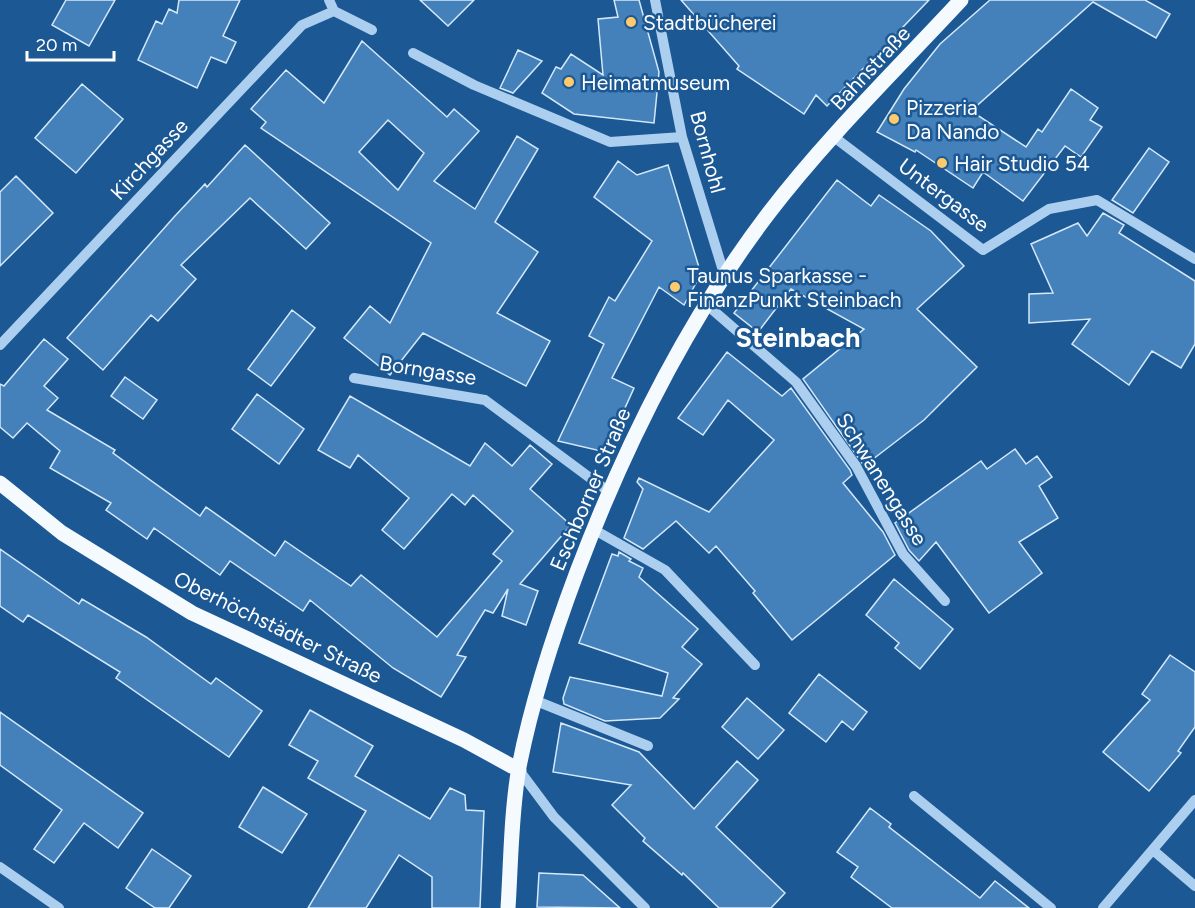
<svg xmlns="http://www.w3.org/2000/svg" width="1195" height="908" font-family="Figtree,sans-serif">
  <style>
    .building { fill: #4481ba; stroke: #d4e8fa; stroke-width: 1.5; fill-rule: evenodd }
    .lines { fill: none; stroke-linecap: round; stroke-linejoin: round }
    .minor { stroke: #adcfef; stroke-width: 10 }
    .major { stroke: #f5faff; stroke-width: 15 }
    .poi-dot { fill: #ffca6b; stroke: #1c5893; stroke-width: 2 }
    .labels { text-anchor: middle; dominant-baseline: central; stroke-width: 5; stroke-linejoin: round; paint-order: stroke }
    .poi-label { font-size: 21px; fill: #fff; stroke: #1c5893; text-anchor: start }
    .street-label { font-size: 21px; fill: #fff; stroke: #1c5893 }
    .district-label { font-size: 27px; font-weight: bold; fill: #fff; stroke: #1c5893 }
  </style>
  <rect width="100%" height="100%" fill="#1c5893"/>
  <path class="building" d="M66 0H115L89 46 52 25Z
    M179 0H240L223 36 236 42 226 63 211 57 197 88 138 60 156 21 162 24 169 9 177 13Z
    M420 0H474L448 26Z
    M614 0H639L659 72 654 123 574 114 542 93 556 67 561 69 571 54 603 75 598 19 618 17Z
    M681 0H929L827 106 816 95 804 114 737 69 739 66Z
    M990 0H1145L1170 14 1156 38 1093 2 971 111 1026 147 1038 129 1042 132 1071 89 1098 108 1090 120 1102 127 1081 157 1065 146 1023 201 983 172 973 188 916 150 915 152 877 132 904 89 940 44Z
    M362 41 447 117 454 109 479 131 434 181 475 209 517 136 538 149 495 222 538 252 497 313 550 341 526 386 423 333 390 375 344 338 370 306 390 323 431 243 261 128 266 122 251 109 286 70 324 103ZM388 120 424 153 398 190 359 152Z
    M518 50 542 61 513 93 500 88Z
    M82 84 123 119 76 173 35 138Z
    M245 145 330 223 306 249 250 198 181 265 196 279 158 321 151 315 103 370 67 338 174 217 205 184 207 187Z
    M1149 148 1169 162 1133 213 1112 200Z
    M618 161 637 175 668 165 701 274 684 305 659 287 612 378 634 388 605 452 558 441 604 344 589 336 609 297 615 301 652 241 594 197Z
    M16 176 53 213 0 266V192Z
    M837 180 871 206 879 195 931 231 964 266 917 309 977 367 924 420 864 466 803 379 864 329 791 289 758 332 734 313Z
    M1103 213 1124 225 1119 233 1195 281V344L1181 368 1152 351 1129 385 1072 344 1090 319 1029 323V294L1053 293 1031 244 1078 223 1087 236Z
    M292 310 315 328 271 386 248 369Z
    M44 339 68 359 44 386 58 398 47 410 115 450 113 453 200 516 206 507 275 556 285 541 351 586 361 575 437 637 502 561 493 554 513 531 473 495 465 505 452 494 404 549 382 530 409 498 358 455 350 468 318 450 350 396 470 466 485 443 512 466 530 445 552 464 530 489 571 525 520 584 538 591 526 625 502 616 508 589 493 613 485 610 457 655 466 657 441 697 393 668 310 600 303 611 230 561 220 575 154 528 147 539 106 510 111 503 50 468 60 451 27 423 13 438 0 427V384L4 386Z
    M727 352 782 396 791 388 850 470 852 475 843 483 883 532 895 555 792 640 753 593 755 591 716 546 709 553 676 521 643 549 624 538 643 489 637 482 639 478 709 512 774 440 728 400 703 435 678 418Z
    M125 377 157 400 143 419 111 396Z
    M257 394 304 429 279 464 232 429Z
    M1015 449 1026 464 1037 456 1052 477 1039 486 1058 518 1019 542 1042 573 989 613 936 542 919 561 909 550 895 523 981 461 987 469Z
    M0 549 79 604 82 599 146 637 211 684 216 678 262 711 229 757 116 678 120 672 28 615 23 622 0 606Z
    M619 552 631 559 629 561 643 568 639 577 698 629 682 647 702 664 673 698 679 699 660 718 605 721 564 704 563 698 570 677 662 696 668 673 579 643 612 554 618 556Z
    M894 579 953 629 920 669 895 648 899 643 866 615Z
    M1170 655 1195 672V727L1178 751 1181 753 1149 791 1103 752 1150 700 1142 694Z
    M819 674 867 712 853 730 842 721 826 742 789 713Z
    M747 698 784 730 758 759 722 727Z
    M310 710 373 746 355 776 430 819 450 788 465 795 466 810 484 811 480 908H432V877L399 855 366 908H308L366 811 308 778 318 761 289 745Z
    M0 712 143 813 118 848 84 823 54 863 34 849 62 810 0 765Z
    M561 723 639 752 694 809 737 761 758 780 716 827 785 893 771 908H719L683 873 682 875 643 841 645 838 612 805 631 785 553 772Z
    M263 787 307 814 282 853 239 827Z
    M870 808 891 824 889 827 980 898 995 881 1029 908H892L851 877 858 867 837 852Z
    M152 849 191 876 169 908H155L126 888Z
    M539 873 583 875 620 908 537 907Z"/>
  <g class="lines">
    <path class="minor" d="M329 0 334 11
      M655 0 682 137 725 277
      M413 53 474 85 610 142 682 137
      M834 137 983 250 1049 209 1097 200 1195 259
      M707 305 796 382 856 466 903 554 945 601
      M0 345 302 25 334 11 372 30
      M354 378 485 400 609 492
      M593 529 665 570 755 665
      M534 700 648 746
      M519 770 554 817 645 908
      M914 796 1051 908
      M1154 851 1195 886
      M0 867 59 908
      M1103 908 1195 800"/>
    <path class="major" d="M0 483 62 533 192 613 464 740 519 770
      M508 908C511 862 511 813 519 767 532 700 553 636 577 572 625 445 686 322 768 214 826 138 896 70 961 0"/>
  </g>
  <g class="poi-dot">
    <circle cx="631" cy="22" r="6"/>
    <circle cx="569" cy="82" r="6"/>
    <circle cx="894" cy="119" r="6"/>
    <circle cx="942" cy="163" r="6"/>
    <circle cx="675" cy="287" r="6"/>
  </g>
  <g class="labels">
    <g class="poi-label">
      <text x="643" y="22">Stadtbücherei</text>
      <text x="581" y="82">Heimatmuseum</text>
      <text x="906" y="107">Pizzeria<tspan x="906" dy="24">Da Nando</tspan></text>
      <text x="954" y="163">Hair Studio 54</text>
      <text x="687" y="275">Taunus Sparkasse -<tspan x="687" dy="24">FinanzPunkt Steinbach</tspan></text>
    </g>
    <g class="street-label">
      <text transform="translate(870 68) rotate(-47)">Bahnstraße</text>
      <text transform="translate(708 152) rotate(75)">Bornhohl</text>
      <text transform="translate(149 159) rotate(-47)">Kirchgasse</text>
      <text transform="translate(944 195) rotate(37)">Untergasse</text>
      <text transform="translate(428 370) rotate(9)">Borngasse</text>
      <text transform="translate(882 479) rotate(58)">Schwanengasse</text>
      <text transform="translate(590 489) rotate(-67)">Eschborner Straße</text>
      <text transform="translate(278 627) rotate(26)">Oberhöchstädter Straße</text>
    </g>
    <g class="district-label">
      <text x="798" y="337">Steinbach</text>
    </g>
  </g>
  <path d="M27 51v9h87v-9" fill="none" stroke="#ffffff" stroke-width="3"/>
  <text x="36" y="51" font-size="18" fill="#ffffff" stroke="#1c5893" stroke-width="4.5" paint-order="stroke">20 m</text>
</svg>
